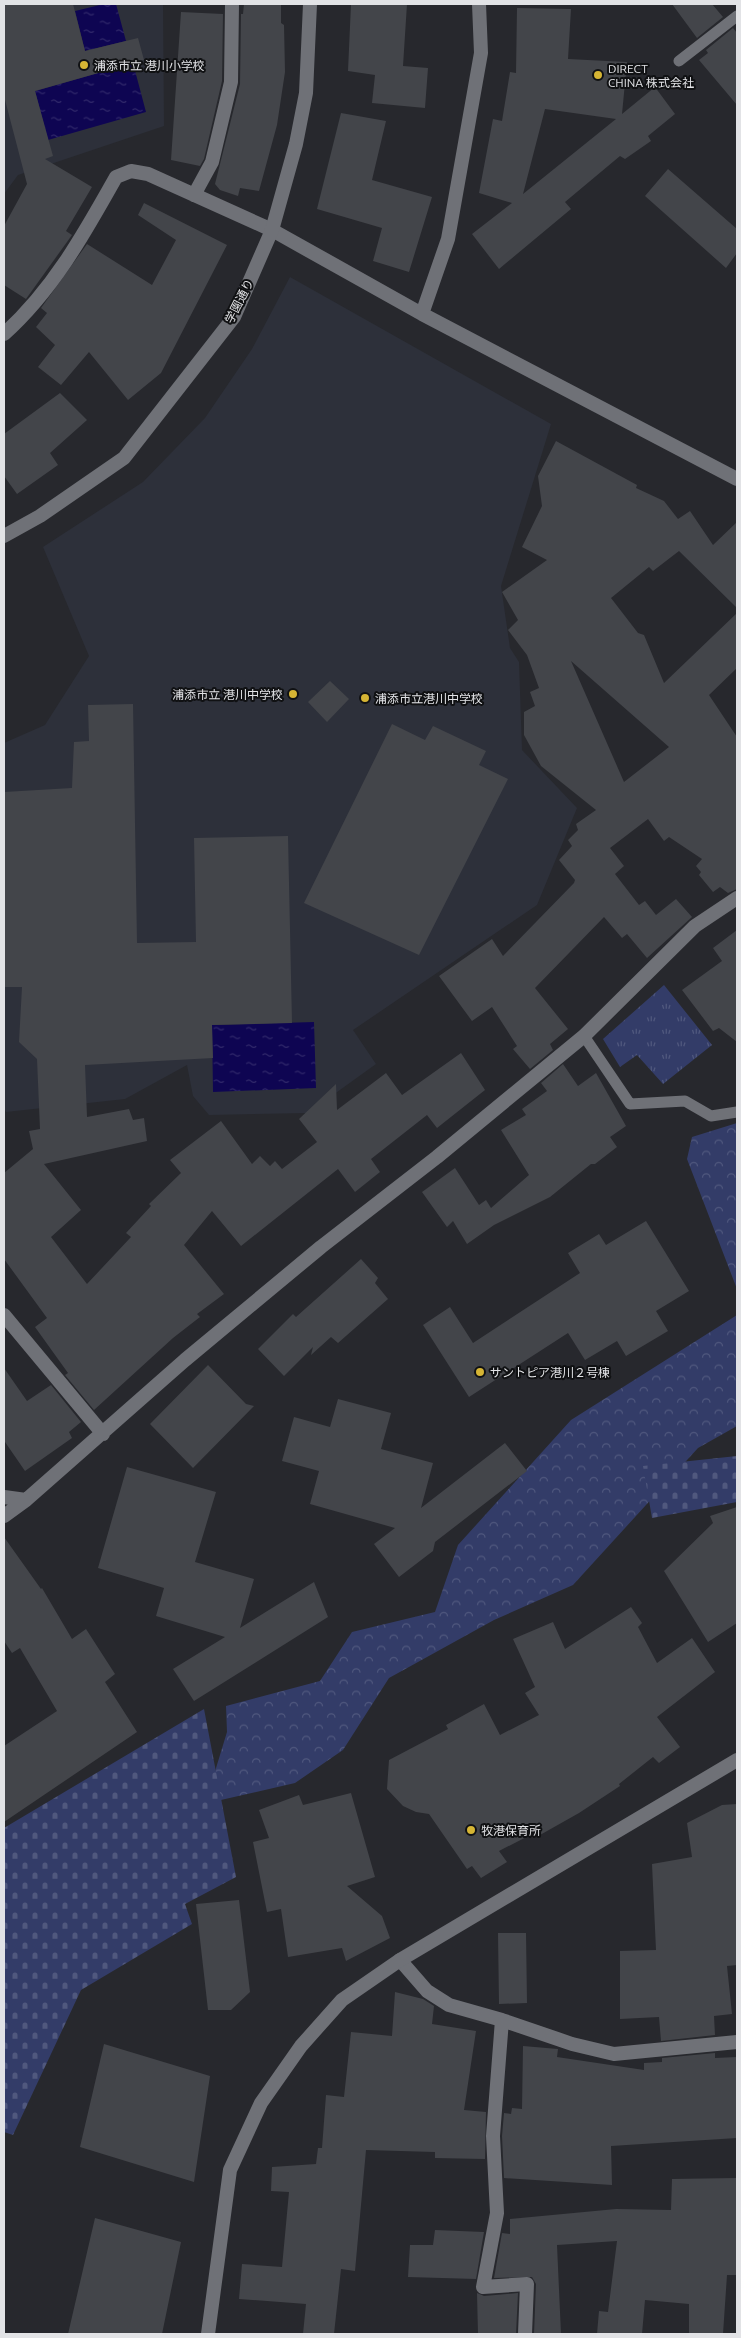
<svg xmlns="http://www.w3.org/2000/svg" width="741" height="2338" font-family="Ubuntu,'Noto Sans JP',sans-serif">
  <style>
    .built { fill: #2d303a }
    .grass { fill: url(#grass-tufts) }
    .forest { fill: url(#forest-crowns) }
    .cemetery { fill: url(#cemetery-stones) }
    .water { fill: url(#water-ripples) }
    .building { fill: #43454a; fill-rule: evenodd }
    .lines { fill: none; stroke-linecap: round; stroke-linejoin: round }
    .service { stroke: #6f7177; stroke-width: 11 }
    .minor { stroke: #6f7177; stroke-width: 14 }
    .tertiary { stroke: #6f7177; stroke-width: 14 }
    .poi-dot { fill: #d6b534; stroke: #101113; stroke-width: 2 }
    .labels { text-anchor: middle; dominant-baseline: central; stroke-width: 4; stroke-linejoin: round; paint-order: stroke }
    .poi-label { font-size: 12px; fill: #e2e3e6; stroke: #101113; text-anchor: start }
    .street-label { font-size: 12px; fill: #e2e3e6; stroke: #101113 }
  </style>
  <defs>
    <pattern id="grass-tufts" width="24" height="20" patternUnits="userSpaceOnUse" patternTransform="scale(1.25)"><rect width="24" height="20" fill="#333c68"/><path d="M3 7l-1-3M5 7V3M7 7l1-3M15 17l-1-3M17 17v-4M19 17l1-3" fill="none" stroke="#50587e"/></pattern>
    <pattern id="forest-crowns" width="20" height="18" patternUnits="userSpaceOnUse" patternTransform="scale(1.25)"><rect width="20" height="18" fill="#333c68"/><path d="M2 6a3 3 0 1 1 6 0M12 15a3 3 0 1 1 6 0" fill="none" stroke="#50587e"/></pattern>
    <pattern id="cemetery-stones" width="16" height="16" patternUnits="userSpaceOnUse" patternTransform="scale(1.25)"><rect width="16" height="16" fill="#333c68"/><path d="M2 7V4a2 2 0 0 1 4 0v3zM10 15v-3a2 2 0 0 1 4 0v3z" fill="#50587e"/></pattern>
    <pattern id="water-ripples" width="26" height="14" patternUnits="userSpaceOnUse" patternTransform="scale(1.25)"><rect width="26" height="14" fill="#0e0552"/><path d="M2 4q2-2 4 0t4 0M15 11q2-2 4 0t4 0" fill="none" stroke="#31296b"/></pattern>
  </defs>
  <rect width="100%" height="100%" fill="#27282d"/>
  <path class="built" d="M4 4H163L164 126 18 175 4 194Z
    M290 277 551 424 501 586 510 648 519 662 522 750 577 808 537 905 353 1030 376 1064 308 1113 209 1115 193 1096 187 1065 125 1099 6 1112 4 1108V743L45 725 89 656 43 547 143 482 205 418 252 349Z"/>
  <path class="grass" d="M664 985 712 1045 663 1084 637 1055 620 1067 603 1039Z"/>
  <path class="forest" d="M737 1123V1289L687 1159 692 1137Z
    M737 1315V1426L698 1448 573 1585 494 1620 389 1678 343 1750 295 1783 212 1802 213 1778 227 1732 226 1706 320 1681 352 1632 435 1612 458 1545 571 1420Z"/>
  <path class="cemetery" d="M737 1456V1502L652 1518 643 1466Z
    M204 1709 236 1877 185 1904 192 1924 81 1990 13 2135 4 2132V1828Z"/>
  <path class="water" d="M104 4H116L126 41 85 51 75 11Z
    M133 63 146 112 48 140 35 91Z
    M314 1022 316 1088 213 1092 212 1025Z"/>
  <path class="building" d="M4 4H73L85 51 138 38 144 60 35 91 53 156 45 159 92 187 66 231 72 235 26 299 4 285V226L27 184 4 96Z
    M244 4H281V23L284 25 285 72 277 125 259 191 240 188 238 196 220 190 215 184 240 84 241 14H243Z
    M351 4H407L403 66 428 68 425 108 372 103 375 75 348 71Z
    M672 4H712L723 17 697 38Z
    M517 8 571 9 568 59 627 62 622 114 655 87 675 114 648 136 651 141 625 159 620 156 565 202 571 209 499 269 472 234 512 203 479 193 493 119 502 121 510 72 516 73ZM545 109 616 119 523 194Z
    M181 12 223 14 222 81 204 159 200 166 171 160Z
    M733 28 737 33V105L699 60 708 53 706 50Z
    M341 113 386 121 372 180 432 197 409 272 373 261 382 228 317 209Z
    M668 169 737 229V253L726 268 645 196Z
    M144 203 227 245 161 373 128 400 89 352 61 385 38 367 55 345 36 327 47 313 41 308 87 244 152 285 176 240 138 215Z
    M60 393 87 420 50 453 58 465 17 494 4 476V434Z
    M556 441 637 485 636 488 664 501 678 519 690 511 713 545 737 522V608L679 551 653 571 649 567 611 598 638 633 644 635 664 683 737 613V668L709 695 737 737V889L728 893 720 887 713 892 699 875 701 872 696 866 702 859 669 837 664 841 648 819 610 848 624 866 615 874 639 905 645 901 656 915 676 899 692 917 647 958 627 934 622 938 604 917 535 988 568 1029 550 1044 553 1050 530 1069 513 1049 517 1046 492 1007 472 1021 439 976 492 939 503 956 574 883 575 880 559 860 572 846 568 840 578 830 576 824 596 810 541 766 524 735V712L535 706 530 692 539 688 527 655 508 630 518 620 502 592 547 560 522 547 542 506 538 476ZM571 661 669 747 624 782Z
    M330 681 349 699 327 722 308 702Z
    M133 704 137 943 196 942 194 838 288 836 292 1023 212 1025 213 1058 85 1065 87 1117 129 1109 133 1120 144 1118 147 1141 44 1164 81 1210 51 1237 87 1284 131 1237 126 1233 151 1206 149 1204 181 1173 170 1160 221 1121 252 1164 260 1156 270 1166 275 1161 282 1169 317 1142 299 1119 336 1084 337 1110 386 1073 402 1095 461 1053 485 1090 437 1128 427 1115 371 1159 380 1172 355 1192 338 1169 241 1246 212 1211 184 1245 224 1294 197 1314 200 1317 173 1338 94 1410 65 1375 68 1373 35 1327 47 1318 4 1259V1173L33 1149 29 1131 40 1129 37 1059 19 1042 22 987H4V792L72 788 74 742 89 741 88 705Z
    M392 724 425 740 433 726 486 751 479 765 508 779 419 955 304 903Z
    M737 930V1042L719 1028 713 1031 682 990 722 961 713 948Z
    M563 1064 578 1086 596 1073 626 1126 610 1137 617 1147 595 1164H591L550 1197 494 1225 467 1244 453 1221 447 1227 422 1192 455 1168 479 1205 486 1200 491 1208 529 1175 501 1130 526 1115 522 1109 547 1091 541 1083Z
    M646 1221 689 1291 656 1311 668 1331 626 1356 617 1341 585 1360 568 1333 469 1397 423 1325 450 1307 473 1343 580 1273 568 1253 599 1234 606 1245Z
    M361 1259 378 1278 375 1283 388 1299 338 1343 331 1337 311 1355 313 1347 284 1376 258 1349 293 1314 296 1317Z
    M208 1365 246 1404 254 1406 193 1468 150 1424Z
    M4 1368 27 1401 51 1385 81 1422 69 1432 72 1438 25 1471 5 1442Z
    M338 1399 391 1413 381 1449 433 1463 421 1508 505 1443 527 1471 435 1542 433 1551 399 1577 374 1544 395 1528 310 1504 319 1471 282 1461 294 1417 330 1427Z
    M127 1467 216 1492 195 1562 254 1579 240 1628 314 1582 328 1617 194 1701 173 1669 225 1637 156 1616 164 1588 98 1568Z
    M737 1507V1623L708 1642 664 1571 713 1523 710 1516Z
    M4 1537 41 1589 42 1588 72 1639 86 1629 115 1674 105 1682 137 1732 4 1822V1746L57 1711 20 1648 12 1653 4 1641Z
    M631 1607 642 1623 638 1627 657 1663 692 1638 715 1672 657 1717 680 1747 659 1763 653 1757 619 1784 620 1786 579 1813 540 1835 538 1831 499 1851 507 1862 481 1878 472 1866 467 1869 429 1814 416 1812 403 1806 387 1789 389 1760 448 1729 446 1725 484 1704 500 1735 539 1715 525 1693 535 1687 513 1639 553 1622 565 1649Z
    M351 1793 375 1877 347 1886 382 1916 390 1938 346 1961 342 1948 288 1957 281 1909 267 1912 253 1842 269 1838 259 1810 299 1795 303 1805Z
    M737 1804V1965L727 1966 732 2014 714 2016 715 2035 661 2041 659 2017 620 2019V1951L656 1950 652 1864 692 1857 687 1823 722 1805Z
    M239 1900 250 1992 231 2010H208L196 1904Z
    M498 1933H526L527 2003 499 2004Z
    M395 1992 423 1999 434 2006 432 2024 476 2031 464 2110 486 2112 485 2159 435 2158V2152L366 2150 355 2271 341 2269 334 2334H303L306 2304 239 2299 242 2264 282 2267 289 2192 271 2191 272 2167 316 2164 318 2148H322L326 2095 344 2097 351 2032 392 2036Z
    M104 2044 210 2076 194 2182 80 2147Z
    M523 2046 558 2049 557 2057 644 2070V2063L662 2062V2058L715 2053V2058L737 2057V2138L611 2146 612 2185 504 2178 502 2136 504 2113 511 2114 512 2108 522 2109Z
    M737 2178V2275H727L723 2334H689V2304L645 2300 642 2334H597L599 2311 608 2312 617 2241 557 2245 561 2334H534L536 2284 532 2277 494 2278 502 2233 510 2234V2219L616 2209 671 2210 672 2179Z
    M95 2218 181 2242 162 2334H68Z
    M435 2230 484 2232 476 2279 408 2277 410 2245H433Z
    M477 2293 484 2296 518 2293 516 2334H478Z"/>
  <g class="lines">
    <path class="service" d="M679 61 737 16
      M584 1036 630 1104 685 1101 711 1116 737 1112"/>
    <path class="minor" d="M194 195 212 162 231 82 232 4
      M422 314 448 239 481 53 479 4
      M4 334C53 290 84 234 116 177L131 171 148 174 272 230 422 314 737 479
      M4 1315 103 1434
      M4 1497 26 1500
      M4 1516 26 1500 185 1360 321 1247 437 1157 584 1036 695 926 737 898
      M400 1960 427 1991 449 2005 502 2020 572 2044 614 2054 737 2042
      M502 2020 493 2136 497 2213 483 2287 527 2284 525 2334"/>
    <path class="tertiary" d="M4 536 40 516 124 458 234 317 272 230 296 144 306 93 310 4
      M208 2334 230 2170 261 2103 301 2046 342 2000 400 1960 737 1760"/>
  </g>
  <g class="poi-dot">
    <circle cx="84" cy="65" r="5"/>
    <circle cx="598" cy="75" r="5"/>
    <circle cx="293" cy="694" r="5"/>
    <circle cx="365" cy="698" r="5"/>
    <circle cx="480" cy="1372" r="5"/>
    <circle cx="471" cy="1830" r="5"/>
  </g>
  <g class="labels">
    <g class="poi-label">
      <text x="94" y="65">浦添市立 港川小学校</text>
      <text x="608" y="68">DIRECT<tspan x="608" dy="14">CHINA 株式会社</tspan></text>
      <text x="283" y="694" text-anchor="end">浦添市立 港川中学校</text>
      <text x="375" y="698">浦添市立港川中学校</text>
      <text x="490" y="1372">サントピア港川２号棟</text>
      <text x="481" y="1830">牧港保育所</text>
    </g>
    <g class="street-label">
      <text transform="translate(239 301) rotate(-63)">学園通り</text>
    </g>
  </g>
  <rect width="741" height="2338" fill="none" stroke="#e2e3e6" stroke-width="10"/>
</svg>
